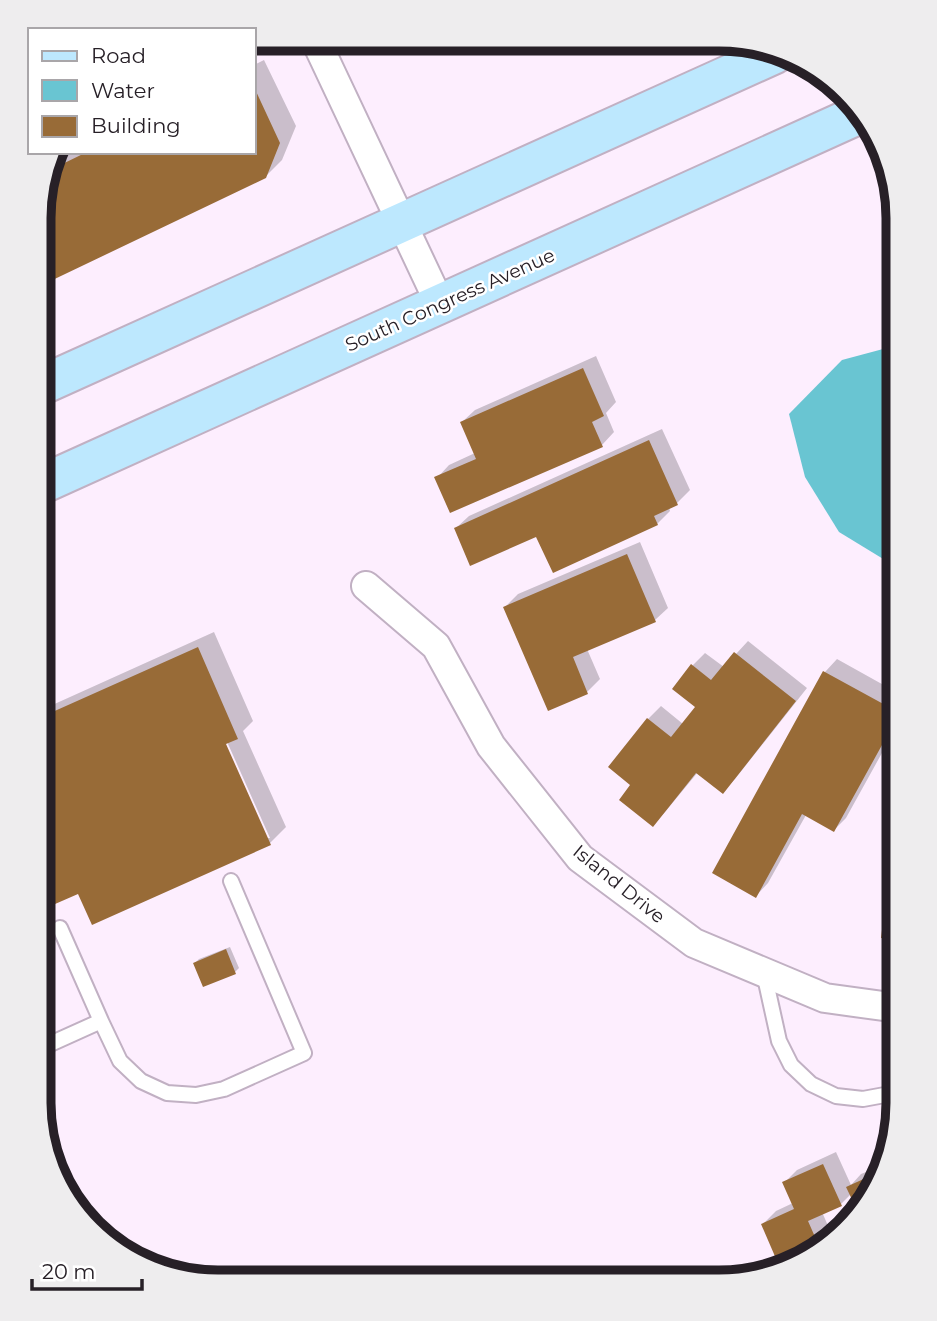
<svg xmlns="http://www.w3.org/2000/svg" width="937" height="1321" font-family="Montserrat,sans-serif">
  <style>
    .water { fill: #69c5d2 }
    .shadow { fill: #0003; fill-rule: evenodd }
    .building { fill: #986b37 }
    .lines { fill: none; stroke-linecap: round; stroke-linejoin: round }
    .service-casing { stroke: #c1b0c3; stroke-width: 18 }
    .minor-casing { stroke: #c1b0c3; stroke-width: 32 }
    .secondary-casing { stroke: #c1b0c3; stroke-width: 42 }
    .service { stroke: #fff; stroke-width: 14 }
    .minor { stroke: #fff; stroke-width: 28 }
    .secondary { stroke: #bde8fe; stroke-width: 38 }
    .labels { text-anchor: middle; dominant-baseline: central; stroke-width: 5; stroke-linejoin: round; paint-order: stroke }
    .street-label { font-size: 19px; fill: #272027; stroke: #fff }
    .rim { fill: none; stroke: #272027; stroke-width: 9 }
  </style>
  <rect width="100%" height="100%" fill="#fdeefe"/>
  <path class="water" d="M898 345V568L839 532 805 477 789 414 842 360Z"/>
  <path class="shadow" d="M264 60 296 126 282 160 265 177 40 284V194L51 162 72 152H254V65Z
    M596 356 616 402 606 413 614 432 602 445 437 478 449 465 475 453 462 422 475 410Z
    M662 429 690 490 677 503 669 507 670 511 657 524 537 534 456 528 469 516Z
    M640 542 668 608 655 620 587 649 600 679 587 692 549 709 505 607 518 594Z
    M214 632 253 721 243 731 286 827 270 843 93 923 79 891 45 907 56 931 39 947V711ZM224 735 270 838H267L221 737Z
    M748 641 807 688 735 779 723 791 698 772 665 812 653 825 633 785 648 719 661 706 683 724 697 706 693 665 705 653 724 667Z
    M837 659 898 693V724L846 818 834 830 806 815 768 883 756 896 714 873 825 672Z
    M898 811V939L883 937Z
    M230 947 239 968 235 972 195 963 199 959Z
    M836 1152 851 1185 861 1174 881 1166 868 1203 859 1211 851 1194 841 1204 822 1212 832 1235 798 1264 782 1268 763 1224 776 1211 793 1203 784 1183 797 1170Z"/>
  <path class="building" d="M254 87 280 143 266 178 40 286V194L48 171 87 152H254Z
    M583 368 604 416 592 422 603 447 450 513 434 477 476 459 460 422Z
    M649 440 678 505 654 516 658 525 553 573 536 537 470 566 454 528Z
    M627 554 656 622 573 657 588 694 548 711 503 607Z
    M198 647 238 739 226 744 271 845 92 925 78 894 39 911V718Z
    M734 652 796 701 723 794 696 773 653 827 619 800 630 785 608 767 647 718 671 737 695 707 672 689 691 664 711 680Z
    M823 671 898 712V716L834 832 802 814 756 898 712 873Z
    M897 810H898V940L881 938Z
    M226 949 236 974 203 987 193 963Z
    M823 1164 842 1206 808 1221 819 1246 798 1264 780 1268 761 1224 794 1209 782 1182Z
    M879 1172 868 1203 858 1212 846 1187Z"/>
  <g class="lines">
    <defs>
      <path id="service" d="M764 973 779 1041 791 1065 811 1084 836 1096 863 1099 890 1094 898 1089
        M101 1021 120 1061 141 1081 167 1093 196 1095 224 1089 304 1053 231 881
        M39 1049 101 1021 60 928"/>
      <path id="minor" d="M315 39 440 304
        M366 586 436 646 491 746 580 858 694 943 825 998 898 1008"/>
      <path id="secondary" d="M40 386 775 54
        M40 485 860 114"/>
    </defs>
    <use href="#service" class="service-casing"/>
    <use href="#minor" class="minor-casing"/>
    <use href="#secondary" class="secondary-casing"/>
    <use href="#service" class="service"/>
    <use href="#minor" class="minor"/>
    <use href="#secondary" class="secondary"/>
  </g>
  <g class="labels">
    <g class="street-label">
      <text transform="translate(450 300) rotate(-24)">South Congress Avenue</text>
      <text transform="translate(619 884) rotate(39)">Island Drive</text>
    </g>
  </g>
  <path d="M0 0H937V1321H0ZM218 51H719A167 167 0 0 1 886 218V1103A167 167 0 0 1 719 1270H218A167 167 0 0 1 51 1103V218A167 167 0 0 1 218 51Z" fill="#eeedee" fill-rule="evenodd"/>
  <path class="rim" d="M218 51H719A167 167 0 0 1 886 218V1103A167 167 0 0 1 719 1270H218A167 167 0 0 1 51 1103V218A167 167 0 0 1 218 51Z"/>
  <rect x="28" y="28" width="228" height="126" fill="#ffffff" stroke="#a9a6a9" stroke-width="2"/>
  <rect x="42" y="51" width="35" height="10" fill="#bde8fe" stroke="#a9a6a9" stroke-width="2"/>
  <text x="91" y="63" font-size="21" fill="#272027">Road</text>
  <rect x="42" y="80" width="35" height="21" fill="#69c5d2" stroke="#a9a6a9" stroke-width="2"/>
  <text x="91" y="98" font-size="21" fill="#272027">Water</text>
  <rect x="42" y="116" width="35" height="21" fill="#986b37" stroke="#a9a6a9" stroke-width="2"/>
  <text x="91" y="133" font-size="21" fill="#272027">Building</text>
  <path d="M32 1279v10h110v-10" fill="none" stroke="#272027" stroke-width="3.5"/>
  <text x="42" y="1279" font-size="21" fill="#272027" stroke="#ffffff" stroke-width="5" paint-order="stroke">20 m</text>
</svg>
